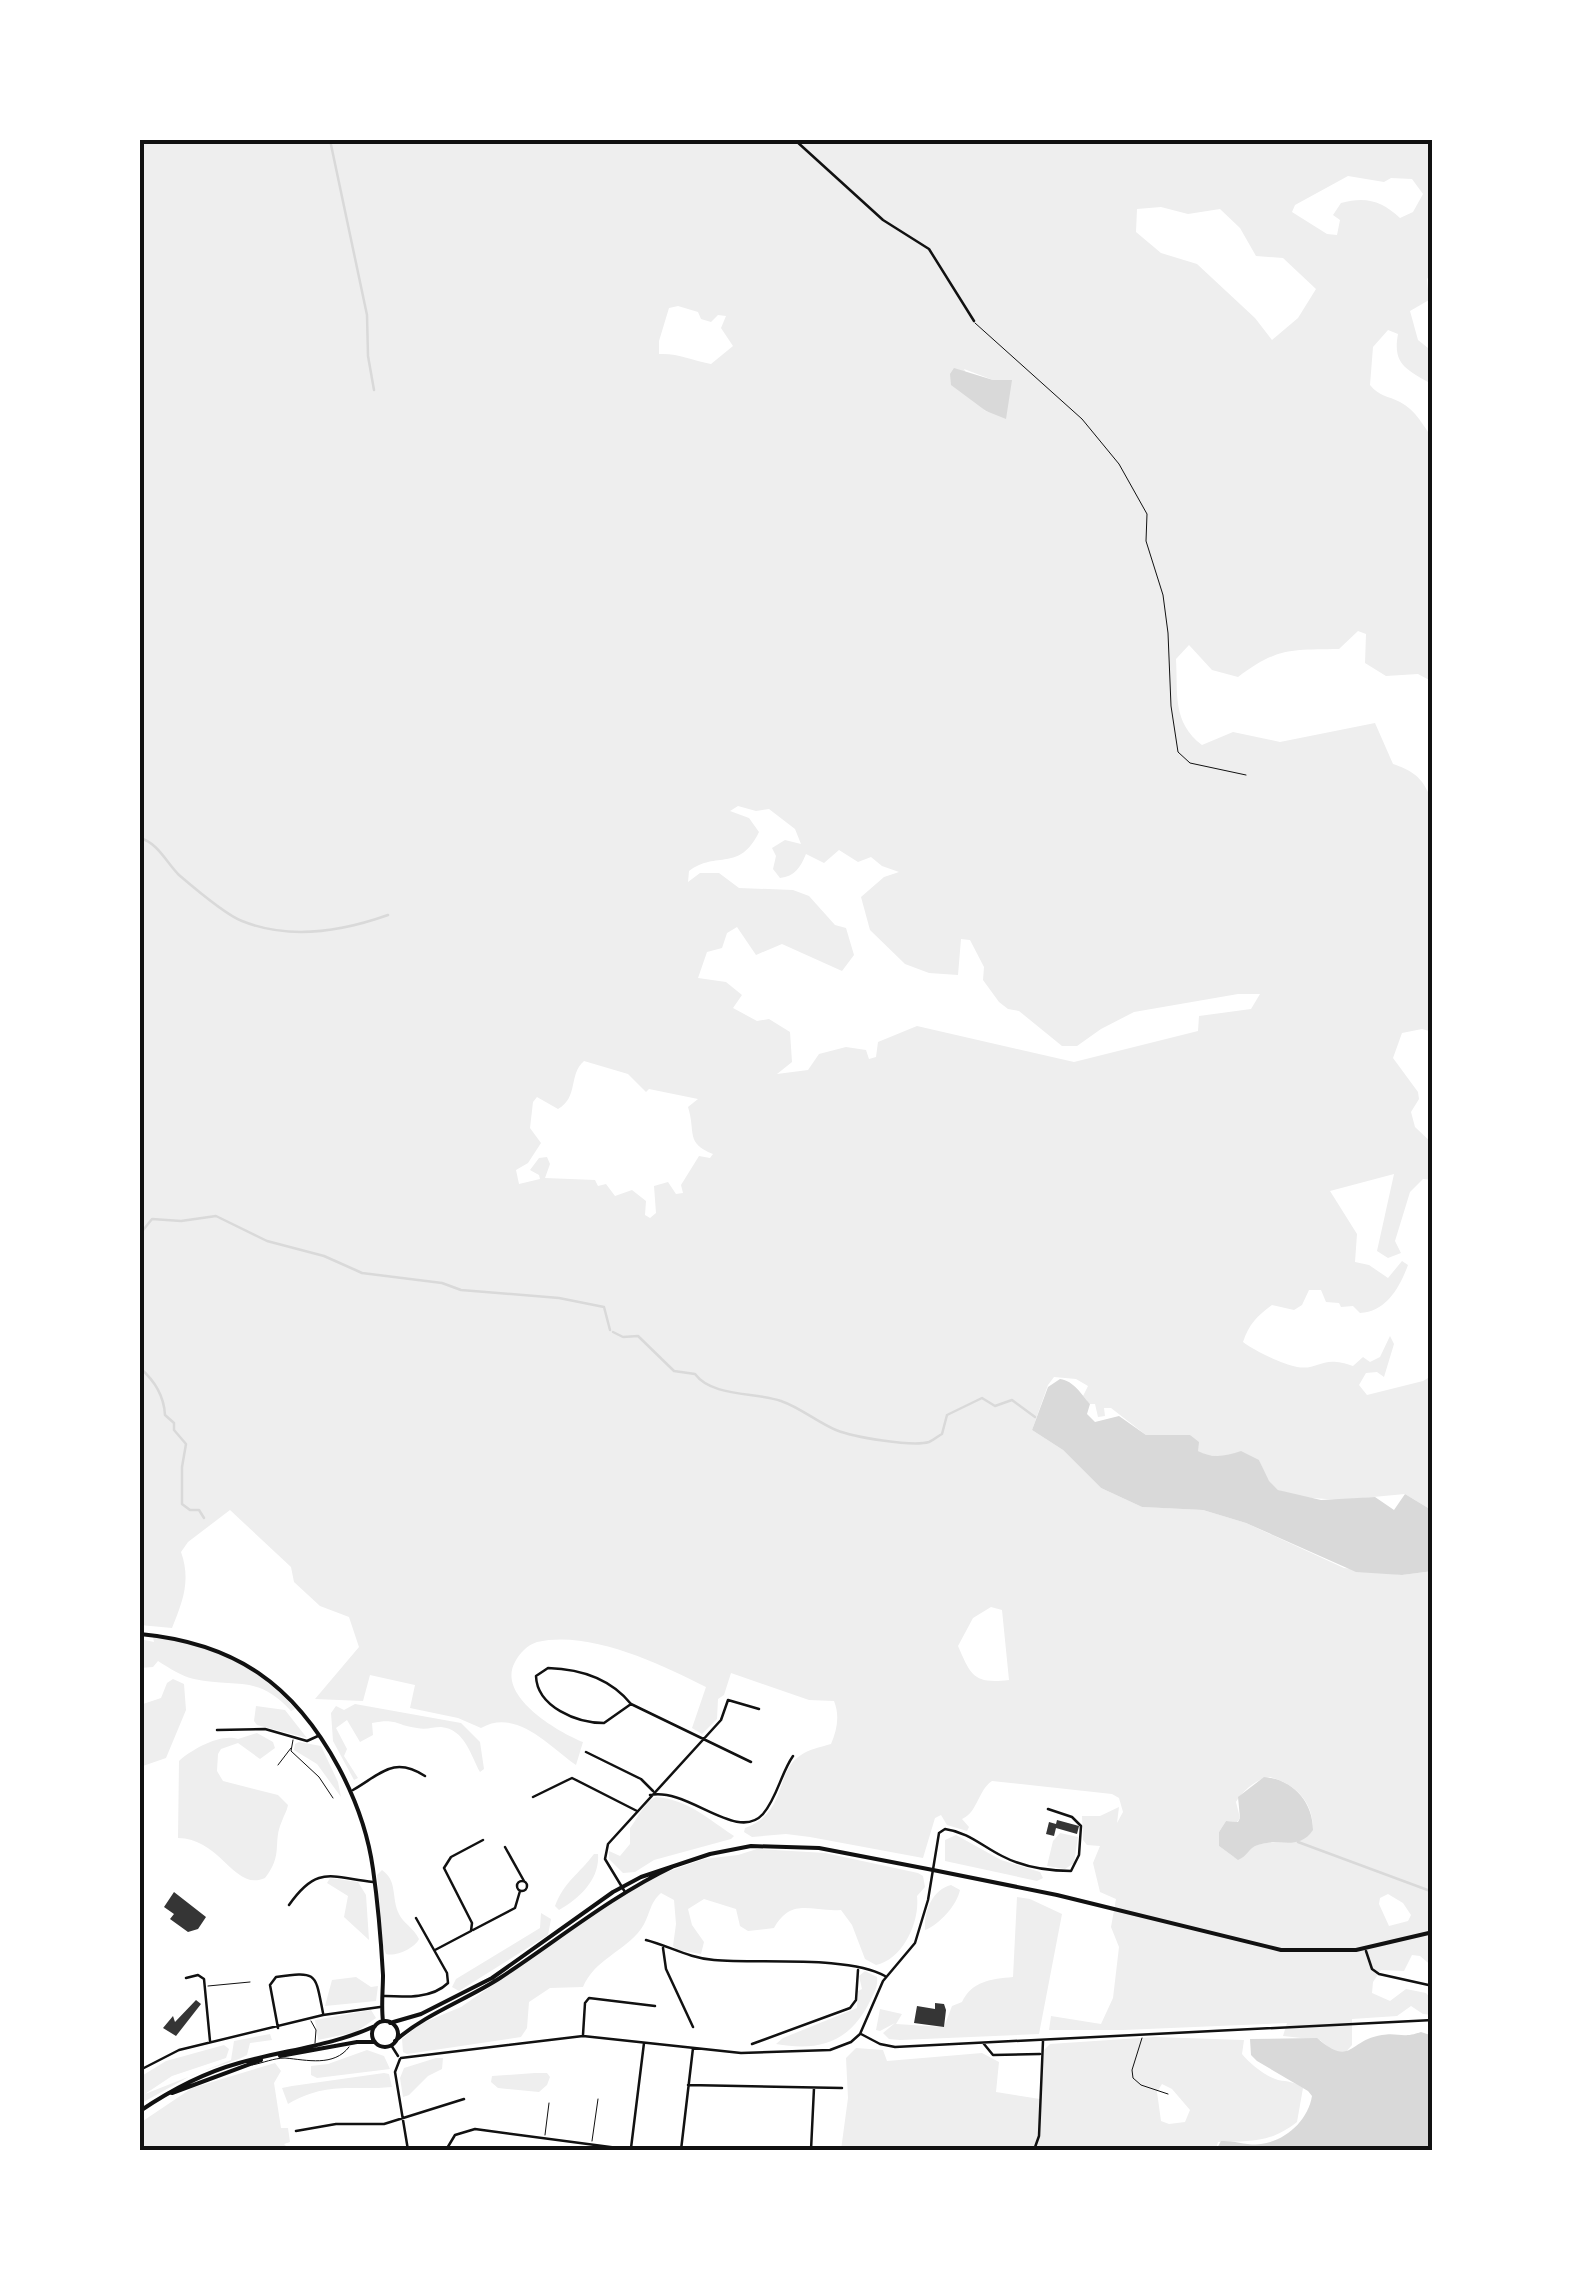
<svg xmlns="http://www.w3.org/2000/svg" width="1573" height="2290" font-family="'Work Sans',sans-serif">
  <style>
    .green { fill: #eee; fill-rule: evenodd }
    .water { fill: #d9d9d9 }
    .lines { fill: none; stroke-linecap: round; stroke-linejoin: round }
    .stream { stroke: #d9d9d9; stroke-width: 2.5 }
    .building { fill: #353535 }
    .service { stroke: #111; stroke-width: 1 }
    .minor { stroke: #111; stroke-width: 2.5 }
    .tertiary { stroke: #111; stroke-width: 4 }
    .neatline { fill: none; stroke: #111; stroke-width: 4 }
  </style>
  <rect width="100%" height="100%" fill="#fff"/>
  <path class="green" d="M140 140H1433V270L1427 279 1429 300 1410 311 1418 340 1433 352V385C1408 370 1392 366 1398 334L1388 330 1373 347 1370 385C1379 396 1388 396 1400 402 1416 410 1424 427 1433 439V682L1418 674 1386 676 1365 663 1366 634 1358 631 1339 649C1291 650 1278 647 1238 677L1212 670 1189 645 1176 659C1178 694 1172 722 1202 745L1233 732 1280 742 1375 723 1393 764C1410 770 1420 775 1428 792L1433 793V1032L1422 1029 1402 1033 1393 1058 1418 1092 1419 1099 1411 1112 1415 1127 1433 1144V1180L1423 1179 1410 1192 1395 1241 1401 1253 1388 1258 1377 1251 1394 1174 1330 1191 1357 1234 1355 1262 1369 1265 1388 1278 1402 1261 1408 1265C1400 1287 1386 1312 1360 1313L1353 1306 1341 1307 1339 1303 1326 1302 1321 1290H1309L1302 1305 1294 1310 1272 1305C1257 1316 1249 1324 1243 1342 1255 1351 1282 1364 1297 1367 1319 1371 1321 1354 1353 1366L1363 1357 1370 1362 1380 1357 1390 1336 1394 1344 1384 1377 1377 1372 1366 1373 1359 1385 1367 1395 1423 1381 1433 1375V1511L1405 1494 1341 1500 1298 1497 1278 1490 1268 1481 1259 1460 1205 1455 1198 1451 1190 1435H1146L1111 1408H1104L1105 1416 1098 1417 1095 1404H1090L1083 1396 1088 1386 1076 1379 1054 1377 1048 1385 1032 1430 1063 1450 1101 1488 1142 1507 1203 1510 1246 1523 1344 1568 1402 1575 1433 1571V1967L1420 1956 1412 1955 1404 1971 1381 1970 1373 1982 1372 1993 1390 2001 1406 1989 1426 1993 1433 2001V2015L1423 2014 1411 2006 1397 2016 1352 2019V2045L1345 2053 1334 2052 1320 2040 1283 2036 1287 2023 1123 2030H1049L1051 2016 1101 2024 1113 1998 1119 1947 1111 1927 1116 1899 1100 1892 1093 1863 1100 1846 1087 1845 1083 1840 1082 1816H1100L1119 1807 1117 1823 1123 1812 1119 1798 1112 1794 992 1781C978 1790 978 1812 962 1819L969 1827 967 1831 947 1825 941 1815 935 1818 923 1858 810 1837 786 1834 752 1837 744 1832 745 1828C788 1813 774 1772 801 1755 809 1749 821 1747 831 1744 837 1730 840 1716 834 1701L809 1700 731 1673 724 1695 718 1699 717 1719 702 1734 692 1728 706 1687C660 1664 590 1630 537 1642 527 1645 519 1654 515 1662 496 1696 558 1732 583 1742L576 1765C548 1745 516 1708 481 1728L458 1718 410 1708 415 1685 370 1675 363 1701 315 1699 359 1647 349 1617 320 1606 294 1582 291 1567 230 1510 188 1542 181 1552C191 1580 183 1601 172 1628L140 1625ZM1348 176 1384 182 1391 178 1412 179 1423 194 1413 212 1400 218C1382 201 1366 196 1341 203L1333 215 1340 220 1337 235 1327 234 1292 212 1295 205ZM1161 207 1188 214 1220 209 1240 228 1256 256 1283 258 1316 289 1298 318 1272 340 1255 318 1197 264 1161 253 1136 232 1137 209ZM678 306 698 312 701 319 711 322 718 315 726 316 721 328 733 346 711 364C691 360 678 353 659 354V341L669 308ZM964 369 993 380 999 414 985 411ZM738 806 756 811 769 809 795 829 801 844 785 840 772 848 776 856 773 869 780 878C795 876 800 868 806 854L824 863 839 850 858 862 871 857 882 866 899 872 884 877 861 897 870 930 905 964 929 973 958 975 961 939 970 940 984 967 983 980 999 1002 1008 1009 1019 1011 1062 1046H1077L1101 1029 1134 1012 1238 994H1260L1251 1009 1199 1016 1198 1031 1074 1062 917 1026 878 1042 876 1057 869 1059 866 1050 846 1047 819 1054 808 1070 777 1074 792 1062 790 1032 769 1019 757 1021 733 1008 742 995 726 982 698 978 707 952 722 948 727 933 737 927 756 955 782 944 842 971 854 955 846 928 835 925 809 896 793 890 739 888 719 873H700L688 882 689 871C717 850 739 873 759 832L749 818 730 811ZM584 1061 628 1074 646 1092 649 1089 698 1099 688 1107C696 1132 685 1143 713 1154L710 1158 699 1156 681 1185 683 1193 676 1194 668 1182 654 1186 656 1213 650 1218 645 1215 646 1201 632 1190 615 1196 606 1184 598 1186 595 1180 545 1178 550 1164 547 1157 539 1158 530 1170 539 1175 540 1179 519 1184 516 1170 528 1163 541 1143 530 1128 533 1102 537 1097 558 1109C579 1097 568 1075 584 1061ZM991 1607 1002 1610 1009 1680C974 1684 971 1676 958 1646L973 1618ZM1270 1777C1296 1784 1313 1802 1313 1829 1300 1847 1285 1841 1266 1843 1255 1844 1244 1852 1234 1857L1219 1846V1832L1226 1821 1237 1822 1240 1818 1236 1802C1242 1791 1259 1777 1270 1777ZM1388 1894 1403 1903 1411 1915 1408 1921 1389 1926 1379 1904 1380 1898Z
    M153 1637C207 1641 260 1668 295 1709L291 1711C258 1674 236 1688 194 1679 181 1676 169 1668 158 1661L153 1667 140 1668V1639L154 1642Z
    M173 1679 184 1684 186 1710 166 1758 140 1767V1705L161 1698 167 1683Z
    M355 1704 461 1723 480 1742 484 1769 480 1772C471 1756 465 1729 441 1727 433 1727 426 1730 417 1728 395 1725 397 1718 372 1723L373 1735 360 1742 347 1720 336 1728 347 1749 344 1756 358 1778 354 1780 333 1741 331 1713 336 1706 344 1710Z
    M256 1706 285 1710 307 1738 257 1725 254 1721Z
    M257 1733 273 1742 275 1748 260 1759 238 1743 221 1749 218 1754 217 1771 223 1781 278 1795 288 1805C287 1811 284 1815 282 1821 272 1843 284 1854 265 1878 234 1892 222 1839 178 1838L179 1761C192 1749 221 1733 238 1739Z
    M299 1742 321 1746 338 1782 341 1797 317 1764 294 1750 295 1744Z
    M656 1797C689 1800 708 1819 734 1836L731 1839 654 1860 635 1872 623 1873 609 1859V1851L620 1856 630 1844V1828C638 1818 644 1802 656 1797Z
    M1060 1833 1078 1837 1074 1863 1065 1869 1047 1866 1053 1841Z
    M956 1835 1001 1860 1040 1872 1043 1878 1037 1881 945 1861V1840Z
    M757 1849 825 1853 918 1873 923 1876 925 1887 917 1896C920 1922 903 1959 876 1965L865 1959 852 1925 841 1910C810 1912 792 1897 774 1928L748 1931 740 1926 736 1909 704 1899 688 1909 692 1925 704 1942 701 1954 677 1950 673 1946 676 1924 674 1900 661 1893C649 1903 650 1917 641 1929 624 1952 595 1959 583 1987L550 1988 529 2002 527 2028 521 2037 407 2054 403 2052 402 2039 420 2024 461 2007 614 1901 658 1875 704 1859 738 1855Z
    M594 1854H598C600 1879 580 1898 559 1910L555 1906C564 1882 579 1874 594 1854Z
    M382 1870C398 1881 391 1898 399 1914 403 1923 414 1928 419 1939 415 1948 396 1957 386 1954L383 1946 377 1875Z
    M330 1878 358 1882 366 1895 369 1940 344 1917 348 1896 327 1883Z
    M951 1885 960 1890C957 1905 939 1925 925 1930 924 1911 932 1890 951 1885Z
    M1017 1897 1030 1899 1062 1914 1039 2034 900 2040 889 2039 883 2033 895 2023 880 2031 876 2030 880 2009 902 2014 896 2024 944 2027 952 2006 962 2002C972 1981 991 1979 1013 1977Z
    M541 1913 551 1919 548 1935 459 1991 452 1987 456 1979 540 1928Z
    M865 1971 877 1977C878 1986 875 1991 871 1999 851 2042 820 2052 776 2044L783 2038 857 2008 858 1991 862 1989 859 1976Z
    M356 1977 371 1987 378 1986 376 2001 325 2006 332 1980Z
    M371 2010 376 2018 356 2032 318 2040 315 2020Z
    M270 2034 272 2040 250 2043 247 2055 239 2059 192 2075 140 2104V2077L166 2061 224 2045 229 2049 226 2058 172 2076 145 2094 231 2060 234 2041Z
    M1155 2037 1244 2040 1242 2054C1250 2064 1265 2076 1278 2080 1289 2082 1293 2081 1303 2088L1297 2122C1269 2144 1249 2141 1218 2142L1216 2150H841L848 2098 846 2058 856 2048 883 2050 887 2061 982 2053 999 2062 996 2092 1040 2099 1044 2050 1050 2044ZM1162 2084 1172 2089 1190 2110 1185 2122 1169 2124 1161 2121 1157 2092Z
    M367 2050 384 2056 390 2069 317 2078 311 2075V2066L328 2064Z
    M436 2058H443L442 2069 428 2076 409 2095 403 2097 400 2078 404 2068Z
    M275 2063 281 2071 274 2083 281 2128H288L290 2142 284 2144 289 2149 300 2150H140V2123L192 2088Z
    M384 2073 389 2074 392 2087C351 2091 328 2081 288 2104L282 2088 292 2086Z
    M535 2073H547L550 2077 547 2085 539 2092 498 2088 491 2082 492 2076Z"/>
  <path class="water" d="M954 368 993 380H1012L1006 419 986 411 951 385 950 374Z
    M1060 1379C1074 1381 1081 1394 1090 1404L1087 1414 1095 1422 1119 1416 1146 1435H1190L1199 1442 1198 1451C1213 1459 1226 1456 1241 1451L1259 1460 1269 1481 1278 1490 1321 1500 1375 1497 1394 1510 1405 1494 1433 1511V1571L1402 1575 1356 1572 1246 1523 1203 1510 1142 1507 1101 1488 1063 1450 1032 1430 1048 1387Z
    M1264 1777C1292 1779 1313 1801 1313 1830 1298 1852 1279 1837 1258 1845 1248 1848 1248 1856 1238 1860L1219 1846V1832L1226 1821 1238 1822 1240 1818 1238 1797Z
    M1421 2032 1433 2036V2150H1216L1221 2141C1232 2140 1249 2146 1261 2144 1285 2141 1308 2121 1312 2096L1308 2091 1257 2061 1251 2055 1250 2039 1317 2038C1352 2068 1348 2040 1382 2035 1399 2032 1401 2039 1421 2032Z"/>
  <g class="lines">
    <path class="stream" d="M330 140 367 315 368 356 374 390
      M140 838C158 843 166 862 179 875 193 887 226 915 242 921 289 940 343 931 388 915
      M140 1234 152 1219 181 1221 216 1216 267 1241 324 1256 362 1273 442 1283 461 1290 559 1298 604 1307 610 1330
      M613 1332 623 1337 638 1336 674 1371 695 1374C712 1397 755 1392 781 1401 801 1408 817 1422 836 1430 853 1437 912 1447 929 1442 934 1440 938 1436 942 1434L947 1415 982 1398 995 1406 1012 1400 1035 1417
      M140 1368C154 1380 164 1396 165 1415L174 1423V1430L186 1444 182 1467V1504L190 1510H199L204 1518
      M1298 1842 1433 1892"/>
  </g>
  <path class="building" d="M1057 1820 1079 1826 1077 1834 1056 1828 1054 1836 1046 1834 1049 1822 1056 1824Z
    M174 1892 206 1917 198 1929 188 1932 170 1919 174 1914 164 1907Z
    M196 2000 201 2004 176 2036 163 2028 173 2016 175 2022Z
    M935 2003 944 2004 946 2010 944 2027 914 2023 917 2006 935 2009Z"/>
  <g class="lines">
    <path class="service" d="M975 323 1082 419 1119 464 1147 514 1146 541 1163 595 1168 633 1171 706 1178 752 1190 763 1246 775
      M293 1740 291 1751 319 1777 333 1798
      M278 1765 291 1748
      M208 1986 250 1982
      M311 2021 316 2030 315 2043
      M1142 2038 1132 2070 1133 2078 1141 2085 1168 2094
      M252 2065C263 2063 274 2058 285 2058 307 2060 334 2067 349 2047
      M545 2135 549 2103
      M592 2141 598 2099"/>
    <path class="minor" d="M795 140 883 220 929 249 974 321
      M631 1704 604 1723C577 1723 537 1707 536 1676L548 1668C580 1669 610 1678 631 1704L751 1762
      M217 1730 265 1729 307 1741 318 1736
      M586 1752 641 1779 653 1791
      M353 1790C382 1773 394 1756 425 1776
      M650 1795C688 1787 737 1843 763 1814 777 1798 781 1773 793 1756
      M533 1797 572 1778 637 1811
      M505 1847 524 1881
      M517 1886a5 5 0 1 1 10 0a5 5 0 1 1-10 0Z
      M625 1892 605 1859 608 1844 721 1720 728 1700 759 1709
      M289 1905C317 1865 330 1877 373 1882
      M473 1930 515 1908 520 1891
      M646 1940C669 1946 689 1958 714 1960 758 1964 848 1955 885 1976
      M663 1948 666 1969 693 2027
      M435 1950 471 1931 472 1923 444 1868 451 1857 483 1840
      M1366 1951 1372 1969 1379 1974 1433 1986
      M186 1978 198 1975 204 1979 210 2041
      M383 1996C404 1997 432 1999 448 1983L447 1973 416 1918
      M278 2028 270 1985 276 1977C318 1971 315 1973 323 2013
      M861 2034 880 2044 895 2047 1433 2020
      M583 2035 585 2003 589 1998 655 2006
      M752 2044 850 2008 856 2000 858 1970
      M984 2044 993 2055 1040 2054
      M391 2045 398 2056
      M401 2058 583 2036 741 2053 830 2050 851 2042 860 2034 883 1981 915 1943 928 1900 939 1833 945 1829C968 1832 982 1846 1002 1856 1023 1867 1048 1871 1071 1871L1079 1855 1081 1826 1072 1817 1048 1809
      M400 2059 395 2072 408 2150
      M140 2070 179 2050 323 2015 380 2007
      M688 2085 842 2088
      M296 2131 336 2124H384L464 2099
      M631 2148 644 2043
      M446 2150 455 2135 475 2129 633 2150
      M681 2150 693 2048
      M811 2150 814 2088
      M1034 2150 1039 2136 1043 2041"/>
    <path class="tertiary" d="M140 1634C235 1643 294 1684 339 1768 356 1800 368 1833 373 1869 378 1904 381 1940 383 1975 383 1991 381 2006 383 2021
      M372 2034a13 13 0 1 1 26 0a13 13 0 1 1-26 0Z
      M390 2023 421 2014 492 1978 613 1892 641 1877 710 1854 751 1846 819 1848 933 1870 1057 1895 1281 1950H1356L1433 1932
      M395 2041C425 2014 466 2000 500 1978 558 1940 611 1896 674 1866
      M280 2056 357 2042H375
      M172 2093 261 2060
      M140 2111C171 2090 203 2073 239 2063 284 2050 332 2046 375 2026"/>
  </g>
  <rect width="1573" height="2290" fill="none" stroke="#ffffff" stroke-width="285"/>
  <rect x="142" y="142" width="1288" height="2006" class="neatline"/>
</svg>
